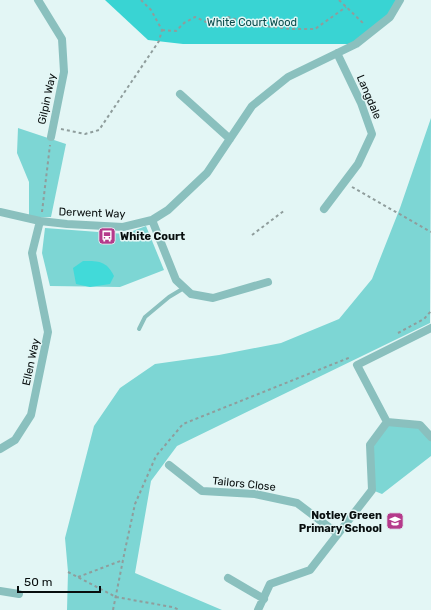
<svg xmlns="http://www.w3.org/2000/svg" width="431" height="610" font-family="Rubik,sans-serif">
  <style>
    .green { fill: #7dd6d4 }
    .forest { fill: #39d4d3 }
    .water { fill: #41dad9 }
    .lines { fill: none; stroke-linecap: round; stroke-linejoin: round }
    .path { stroke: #8f9d9c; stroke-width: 2; stroke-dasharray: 3 3; stroke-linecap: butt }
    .lane { stroke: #8ac0be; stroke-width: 4 }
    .street { stroke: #8ac0be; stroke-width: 8 }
    .labels { text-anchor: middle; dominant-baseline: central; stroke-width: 3; stroke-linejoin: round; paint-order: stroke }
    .park-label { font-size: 11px; fill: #084c4c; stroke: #e3f6f5 }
    .street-label { font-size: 11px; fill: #080e0e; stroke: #e3f6f5 }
    .poi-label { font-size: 11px; font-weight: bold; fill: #080e0e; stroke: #e3f6f5; text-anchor: start }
  </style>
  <rect width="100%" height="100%" fill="#e3f6f5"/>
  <path class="green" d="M431 118 430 323 177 446 151 481 135 573 222 610H67L68 572 65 538 94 426 120 388 155 364 219 355 281 343 339 319 372 279 400 208Z
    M18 128 66 144 51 217 29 218V182L17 153Z
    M146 226 164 270 120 287 50 286 42 253 45 228 125 234Z
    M387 422 420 425 431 437V456L382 494 372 490 370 445Z"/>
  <path class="forest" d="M105 0H400L390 17 356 44H183L148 40Z"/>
  <path class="water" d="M83 261C100 261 106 261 114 276L110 284 90 287 76 284 73 268Z"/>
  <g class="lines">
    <path class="path" d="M339 0 365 25
      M162 30 176 31 184 23 195 17 206 22 228 17 255 25 291 29H315L346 7
      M61 129 85 134 99 130 159 41 162 30 151 10 141 0
      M352 187 431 232
      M42 212 50 145
      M252 235 285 210
      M398 333 424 319 431 311
      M68 572 116 597 172 607 180 610
      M78 577 123 560
      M113 610 125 550 135 504 156 456 183 424 351 357"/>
    <path class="lane" d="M139 329 145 317 169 297 184 288"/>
    <path class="street" d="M38 0 62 39 64 72 51 137
      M180 94 230 139
      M324 209 358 164 372 134 361 103 337 53
      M0 212 40 221 67 224 123 227 152 220 168 210 207 173 252 106 288 77 356 44 390 17 400 0
      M152 220 176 280 191 294 213 298 268 282
      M387 422 357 365 431 328
      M0 449 15 440 31 415 48 332 32 253 40 221
      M169 465 202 491 255 494 297 503 338 534
      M228 578 264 599
      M0 591 19 594
      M258 610 270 584 310 570 372 490 370 445 387 422 420 425 431 437"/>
  </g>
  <defs>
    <symbol id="bus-square" viewBox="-11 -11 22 22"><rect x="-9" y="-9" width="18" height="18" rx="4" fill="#b53a8b" stroke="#e3f6f5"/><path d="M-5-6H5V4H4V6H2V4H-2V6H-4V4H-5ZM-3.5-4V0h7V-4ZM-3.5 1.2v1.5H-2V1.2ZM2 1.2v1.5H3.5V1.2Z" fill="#fff"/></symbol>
    <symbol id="school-square" viewBox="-11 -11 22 22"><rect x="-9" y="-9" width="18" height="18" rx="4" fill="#b53a8b" stroke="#e3f6f5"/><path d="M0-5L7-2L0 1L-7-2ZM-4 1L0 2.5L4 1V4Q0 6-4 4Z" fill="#fff"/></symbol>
  </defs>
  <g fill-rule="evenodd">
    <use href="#bus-square" x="97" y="226" width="20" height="20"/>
    <use href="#school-square" x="385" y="511" width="20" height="20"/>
  </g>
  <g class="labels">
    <g class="park-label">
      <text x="252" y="22">White Court Wood</text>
    </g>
    <g class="street-label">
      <text transform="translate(369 97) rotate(67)">Langdale</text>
      <text transform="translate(47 99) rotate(-78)">Gilpin Way</text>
      <text transform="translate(92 213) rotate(2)">Derwent Way</text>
      <text transform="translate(31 362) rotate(-78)">Ellen Way</text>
      <text transform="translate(244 484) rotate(6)">Tailors Close</text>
    </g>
    <g class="poi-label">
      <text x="120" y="236">White Court</text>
      <text x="382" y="515" text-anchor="end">Notley Green<tspan x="382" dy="13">Primary School</tspan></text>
    </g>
  </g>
  <path d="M18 586v6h82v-6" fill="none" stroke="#080e0e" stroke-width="2"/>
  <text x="24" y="586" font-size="12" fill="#080e0e" stroke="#e3f6f5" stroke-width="3" paint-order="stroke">50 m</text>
</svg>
